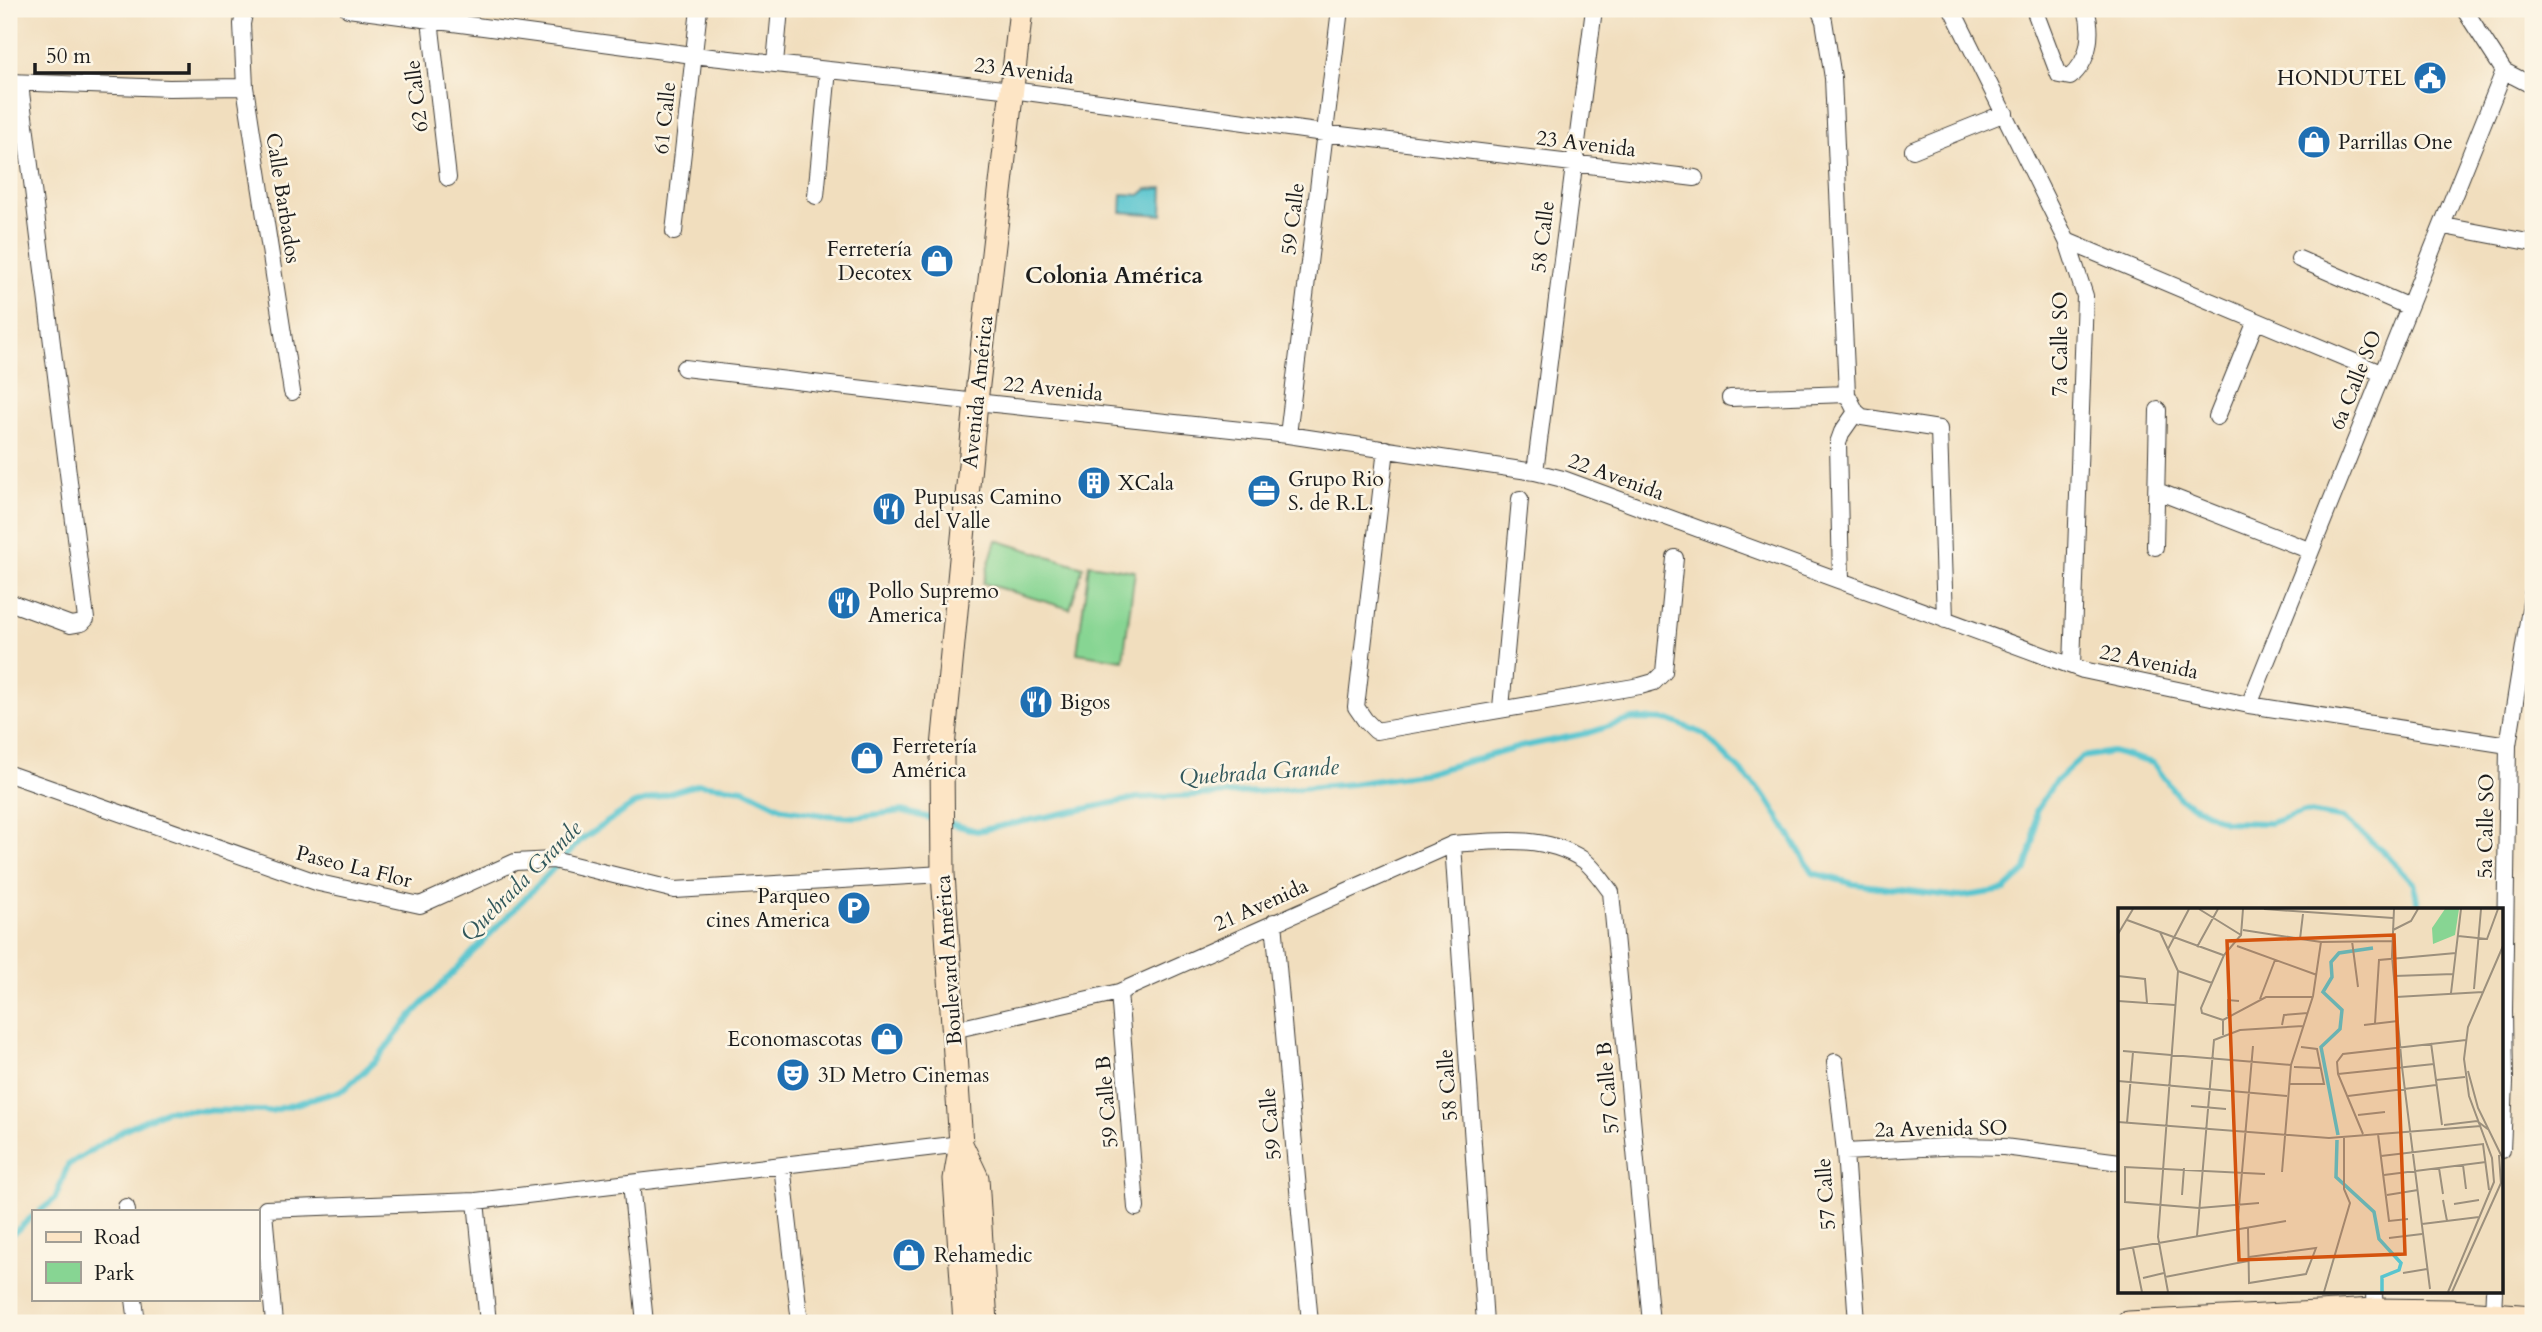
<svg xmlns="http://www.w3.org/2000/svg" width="2542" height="1332" font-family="Cardo,serif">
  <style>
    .green { fill: #87d593; stroke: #527858; stroke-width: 2 }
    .water { fill: #58c5cf; stroke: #3a7076; stroke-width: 2 }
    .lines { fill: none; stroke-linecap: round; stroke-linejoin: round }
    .stream { stroke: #58c5cf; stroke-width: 6 }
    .street-casing { stroke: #3c3934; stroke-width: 18 }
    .secondary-casing { stroke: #3c3934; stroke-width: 25 }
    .street { stroke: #fff; stroke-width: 16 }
    .secondary { stroke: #fde5c5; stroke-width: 23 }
    .labels { text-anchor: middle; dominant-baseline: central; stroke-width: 5; stroke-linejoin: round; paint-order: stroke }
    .street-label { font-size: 21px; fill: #1c1c1c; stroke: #fcf5e5 }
    .poi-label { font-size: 21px; fill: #1c1c1c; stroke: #fcf5e5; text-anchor: start }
    .neighbourhood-label { font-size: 23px; font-weight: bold; fill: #1c1c1c; stroke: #fcf5e5 }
    .water-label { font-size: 23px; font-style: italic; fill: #31575b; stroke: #fcf5e5 }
    .inset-river { fill: none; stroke: #58c5cf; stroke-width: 3.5 }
    .inset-road { fill: none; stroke: #9c907d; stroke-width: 2 }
    .view { fill: #d4530e; fill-opacity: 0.15; stroke: #d4530e; stroke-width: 3.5 }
    .inset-edge { fill: none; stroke: #1c1c1c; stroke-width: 3.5 }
  </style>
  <rect width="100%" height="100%" fill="#fcf5e5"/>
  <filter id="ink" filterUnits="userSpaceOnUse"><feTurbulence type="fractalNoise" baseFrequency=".0143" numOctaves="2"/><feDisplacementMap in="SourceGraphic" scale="14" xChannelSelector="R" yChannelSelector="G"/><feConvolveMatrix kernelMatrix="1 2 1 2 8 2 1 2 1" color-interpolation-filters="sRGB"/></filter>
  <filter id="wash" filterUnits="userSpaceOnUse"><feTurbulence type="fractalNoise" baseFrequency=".00686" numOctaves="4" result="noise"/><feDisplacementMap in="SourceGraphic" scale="28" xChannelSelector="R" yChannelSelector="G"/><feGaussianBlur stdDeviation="1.57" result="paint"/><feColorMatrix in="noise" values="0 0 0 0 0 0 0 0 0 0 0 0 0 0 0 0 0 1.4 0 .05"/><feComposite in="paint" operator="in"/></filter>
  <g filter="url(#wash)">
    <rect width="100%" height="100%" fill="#f1debe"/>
    <path class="green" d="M996 540 1083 567 1070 609 983 583Z
      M1089 564 1135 571 1123 660 1077 653Z"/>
    <path class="water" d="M1163 188 1162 215 1121 212 1122 194 1140 195 1147 189Z"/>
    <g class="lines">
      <path class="stream" d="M948 823 977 831 1137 798 1241 793 1351 784 1427 773 1520 747 1588 733 1632 719 1669 720 1704 734 1766 797 1813 873 1854 884 1959 897 2005 890 2026 870 2034 839 2036 811 2054 783 2082 757 2112 752 2153 763 2180 799 2225 822 2270 823 2304 812 2344 819 2383 851 2414 884 2419 910
        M40 1211 55 1199 68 1165 127 1128 167 1110 271 1111 344 1090 376 1060 413 1014 582 839 634 804 699 784 744 789 784 809 824 815 855 817 902 811 938 820
        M9 1237 33 1216"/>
    </g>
  </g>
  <g filter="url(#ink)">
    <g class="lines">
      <defs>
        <path id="street" d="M245 9 242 24 245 87 292 392
          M348 9 693 55 1012 90 1324 133 1695 178
          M1819 9 1824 21 1833 78 1847 394 1856 412 1862 417 1939 429 1945 620
          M1952 9 2067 241 2085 296 2072 666
          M2034 9 2059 75 2070 77C2090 61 2093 32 2086 9
          M2464 9 2504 71 2533 86
          M429 11 448 178
          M775 63 780 9
          M9 82 169 88 245 87
          M1913 150 2005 113
          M816 196 828 70
          M2444 226 2533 243
          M674 232 699 9
          M2067 241 2381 373
          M2299 259 2409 307
          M684 368 976 402 1288 435 1535 472 1563 479 2083 670 2249 705 2508 745
          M1730 398 1847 394
          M2217 417 2256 321
          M1288 435 1340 9
          M1386 449 1356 707 1365 720 1376 731 1640 686 1654 682 1664 672 1675 558
          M1535 472 1594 9
          M2157 491 2311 551
          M2155 547 2158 410
          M1841 581 1838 443 1842 432 1856 412
          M9 602 71 625 82 623 86 619 20 84
          M2249 705 2504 71
          M1501 708 1520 499
          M9 774 319 883 420 905 515 862 553 860 675 890 943 874
          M1453 844 1485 1323
          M1274 922 1310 1323
          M1119 992 1136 1208
          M953 1030 1119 992 1453 844C1496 841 1544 834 1582 859 1593 866 1603 882 1611 892L1651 1323
          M1835 1062 1845 1152 1857 1323
          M2502 1150 2505 1083 2504 1011 2508 745 2533 590
          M1845 1152 1961 1146 2004 1147 2120 1162
          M782 1165 800 1323
          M631 1183 645 1323
          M476 1201 488 1323
          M126 1207 127 1211
          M2374 1292 2375 1323
          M134 1299 137 1323
          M2493 1314 2494 1292
          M274 1323 264 1212 266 1209 476 1201 961 1144"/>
        <path id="secondary" d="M961 1144 977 1178 986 1323
          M965 1323 955 1179 961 1144 943 874 942 758 976 402 1021 9
          M2128 1323 2375 1310 2450 1311 2533 1317"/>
      </defs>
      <use href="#street" class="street-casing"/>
      <use href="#secondary" class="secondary-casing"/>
      <use href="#street" class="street"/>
      <use href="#secondary" class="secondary"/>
    </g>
  </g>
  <defs>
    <symbol id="civic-disc" viewBox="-11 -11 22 22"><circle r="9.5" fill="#1f6fb2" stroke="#fcf5e5"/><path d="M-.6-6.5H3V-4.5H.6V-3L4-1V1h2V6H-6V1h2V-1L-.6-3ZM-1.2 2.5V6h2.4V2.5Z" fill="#fff"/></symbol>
    <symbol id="shop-disc" viewBox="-11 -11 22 22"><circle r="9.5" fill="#1f6fb2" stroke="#fcf5e5"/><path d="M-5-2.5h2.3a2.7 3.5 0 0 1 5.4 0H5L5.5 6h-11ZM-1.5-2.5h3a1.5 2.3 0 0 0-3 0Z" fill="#fff"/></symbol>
    <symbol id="building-disc" viewBox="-11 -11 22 22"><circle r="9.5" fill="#1f6fb2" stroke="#fcf5e5"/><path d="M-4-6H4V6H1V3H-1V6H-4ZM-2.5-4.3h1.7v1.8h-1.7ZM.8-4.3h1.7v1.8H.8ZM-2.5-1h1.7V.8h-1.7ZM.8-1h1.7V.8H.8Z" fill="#fff"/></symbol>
    <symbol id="office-disc" viewBox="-11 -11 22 22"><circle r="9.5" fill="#1f6fb2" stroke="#fcf5e5"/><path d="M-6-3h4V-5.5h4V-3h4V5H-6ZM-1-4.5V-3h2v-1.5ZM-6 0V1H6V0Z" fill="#fff"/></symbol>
    <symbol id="restaurant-disc" viewBox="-11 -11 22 22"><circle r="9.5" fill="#1f6fb2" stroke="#fcf5e5"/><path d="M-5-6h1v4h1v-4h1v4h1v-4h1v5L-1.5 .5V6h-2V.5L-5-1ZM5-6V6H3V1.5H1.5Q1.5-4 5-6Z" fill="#fff"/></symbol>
    <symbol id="parking-disc" viewBox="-11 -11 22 22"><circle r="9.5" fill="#1f6fb2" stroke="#fcf5e5"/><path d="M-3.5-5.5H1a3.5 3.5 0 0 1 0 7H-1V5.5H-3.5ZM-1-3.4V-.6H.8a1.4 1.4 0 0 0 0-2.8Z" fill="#fff"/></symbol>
    <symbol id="theatre-disc" viewBox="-11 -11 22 22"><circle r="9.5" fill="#1f6fb2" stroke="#fcf5e5"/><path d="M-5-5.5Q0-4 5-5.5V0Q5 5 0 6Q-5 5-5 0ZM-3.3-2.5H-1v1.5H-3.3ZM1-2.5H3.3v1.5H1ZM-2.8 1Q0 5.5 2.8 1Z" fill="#fff"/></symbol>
  </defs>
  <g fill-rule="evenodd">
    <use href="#civic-disc" x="2411" y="59" width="38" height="38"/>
    <use href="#shop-disc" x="2295" y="123" width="38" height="38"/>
    <use href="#shop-disc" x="918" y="242" width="38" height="38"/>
    <use href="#building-disc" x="1075" y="464" width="38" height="38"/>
    <use href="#office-disc" x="1245" y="472" width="38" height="38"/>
    <use href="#restaurant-disc" x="870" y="490" width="38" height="38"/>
    <use href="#restaurant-disc" x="825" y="584" width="38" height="38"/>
    <use href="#restaurant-disc" x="1017" y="683" width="38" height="38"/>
    <use href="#shop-disc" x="848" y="739" width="38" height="38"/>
    <use href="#parking-disc" x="835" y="889" width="38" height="38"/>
    <use href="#shop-disc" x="868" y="1020" width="38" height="38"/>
    <use href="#theatre-disc" x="774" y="1056" width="38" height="38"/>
    <use href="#shop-disc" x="890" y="1236" width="38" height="38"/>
  </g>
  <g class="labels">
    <g class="street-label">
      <text transform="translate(1024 71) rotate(7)">23 Avenida</text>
      <text transform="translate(417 96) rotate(-97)">62 Calle</text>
      <text transform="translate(665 118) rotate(-84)">61 Calle</text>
      <text transform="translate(1586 144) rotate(7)">23 Avenida</text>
      <text transform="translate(283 198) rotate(81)">Calle Barbados</text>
      <text transform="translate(1293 219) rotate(-83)">59 Calle</text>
      <text transform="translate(1543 237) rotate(-83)">58 Calle</text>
      <text transform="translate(2060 344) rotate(-90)">7a Calle SO</text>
      <text transform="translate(2356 380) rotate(-68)">6a Calle SO</text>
      <text transform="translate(1053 389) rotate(6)">22 Avenida</text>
      <text transform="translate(978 392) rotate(-84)">Avenida América</text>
      <text transform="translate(1616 477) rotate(20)">22 Avenida</text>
      <text transform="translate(2149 662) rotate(12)">22 Avenida</text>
      <text transform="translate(2486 826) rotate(-89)">5a Calle SO</text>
      <text transform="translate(354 867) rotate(14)">Paseo La Flor</text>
      <text transform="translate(1261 905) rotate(-24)">21 Avenida</text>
      <text transform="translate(949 960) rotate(-94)">Boulevard América</text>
      <text transform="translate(1448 1085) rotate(-94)">58 Calle</text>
      <text transform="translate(1608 1088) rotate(-95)">57 Calle B</text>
      <text transform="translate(1107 1102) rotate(-95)">59 Calle B</text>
      <text transform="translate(1271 1124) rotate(-95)">59 Calle</text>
      <text transform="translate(1941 1129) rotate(-1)">2a Avenida SO</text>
      <text transform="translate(1826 1194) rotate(-94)">57 Calle</text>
    </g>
    <g class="poi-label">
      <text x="2406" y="78" text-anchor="end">HONDUTEL</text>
      <text x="2338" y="142">Parrillas One</text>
      <text x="912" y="249" text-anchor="end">Ferretería<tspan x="912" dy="24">Decotex</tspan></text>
      <text x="1288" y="479">Grupo Rio<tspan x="1288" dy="24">S. de R.L.</tspan></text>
      <text x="1118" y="483">XCala</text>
      <text x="914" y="497">Pupusas Camino<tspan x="914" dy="24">del Valle</tspan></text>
      <text x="868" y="591">Pollo Supremo<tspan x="868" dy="24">America</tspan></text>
      <text x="1060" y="702">Bigos</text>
      <text x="892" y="746">Ferretería<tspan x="892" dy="24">América</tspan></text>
      <text x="830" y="896" text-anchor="end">Parqueo<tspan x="830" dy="24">cines America</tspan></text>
      <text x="862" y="1039" text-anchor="end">Economascotas</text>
      <text x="818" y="1075">3D Metro Cinemas</text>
      <text x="934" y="1255">Rehamedic</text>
    </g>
    <g class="neighbourhood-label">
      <text x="1114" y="275">Colonia América</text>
    </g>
    <g class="water-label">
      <text transform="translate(1259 772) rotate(-4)">Quebrada Grande</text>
      <text transform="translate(521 881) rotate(-45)">Quebrada Grande</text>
    </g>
  </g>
  <g transform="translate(2118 908)">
    <rect width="385" height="385" fill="#f1debe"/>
    <path d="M327 1H341L337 27 315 36 314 20Z" fill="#87d593"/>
    <path class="inset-river" d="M220 227 203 139 222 121 224 102 205 84 214 69 213 54 221 45 255 40M219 232 218 269 256 304 261 331 283 355 281 362 264 369V384"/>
    <path class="inset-road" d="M81 1 123 27M146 1 275 10M276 1 274 48 284 159 312 381M9 12 105 47M125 22 203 34 274 33M275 22 293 13 300 1M42 24 60 63 40 329 50 384M0 26 15 1M340 28 369 31 380 1M182 31 185 6M234 33 240 79M119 38 199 67M79 39 100 1M50 41 71 1M60 63 94 75M0 68 27 71 29 95M276 68 336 66M356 81 363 1M333 85 343 1M278 89 365 84M142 91 157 52M0 93 57 97M110 108V92L121 93M105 112 148 89H195M257 115 261 52 338 45M164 117 166 107 190 105M246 117 280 113M105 127V112L84 105 83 100 106 47 123 27 125 1M313 135 324 217M5 143 173 157M176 159 203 160M350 163 360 200 385 251M220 166 316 156M318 172 347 169M0 173 169 188M171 176H206L199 141 183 139M230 188 318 177M73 198 108 201M240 207 267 204M0 214 211 230 363 218M9 215 15 144M326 217 359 213 371 222M245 226 220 166 219 154 225 146 348 132M260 226 271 313 290 311M381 247 383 276M263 248 365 236 371 282M345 257 348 281M321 260 325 286M164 264 173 157 195 88 203 34M266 267 368 254M64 287 66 260M269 287 300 282M325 292 329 313M141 295 81 300 7 294V259L147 266M336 296 361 292M304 316 361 309M130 320 131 375 188 366 198 340 131 349M119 321 135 138M79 328 96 132 122 122 185 118M271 330 304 326M15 340 24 384M0 342 168 313M285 365 309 361M47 369 130 353M25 370 46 365M206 384 232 295 226 281V230M330 384 376 274 374 250 351 188 346 151 350 119 385 38M334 384 383 275"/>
    <path class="view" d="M276 27 287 346 121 352 109 33Z"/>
    <rect width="385" height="385" class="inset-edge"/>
  </g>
  <rect width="2542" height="1332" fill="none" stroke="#fcf5e5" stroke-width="35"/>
  <rect x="32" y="1210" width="228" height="91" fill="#fcf5e5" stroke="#a29e95" stroke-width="2"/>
  <rect x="46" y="1232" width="35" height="10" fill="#fde5c5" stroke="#a29e95" stroke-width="2"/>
  <text x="94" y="1244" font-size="21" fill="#1c1c1c">Road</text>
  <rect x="46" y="1262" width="35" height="21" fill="#87d593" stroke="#a29e95" stroke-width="2"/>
  <text x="94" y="1280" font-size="21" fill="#1c1c1c">Park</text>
  <path d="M35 63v10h154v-10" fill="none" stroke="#1c1c1c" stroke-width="3.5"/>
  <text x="46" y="63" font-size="21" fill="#1c1c1c" stroke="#fcf5e5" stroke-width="5" paint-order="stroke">50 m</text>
</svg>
